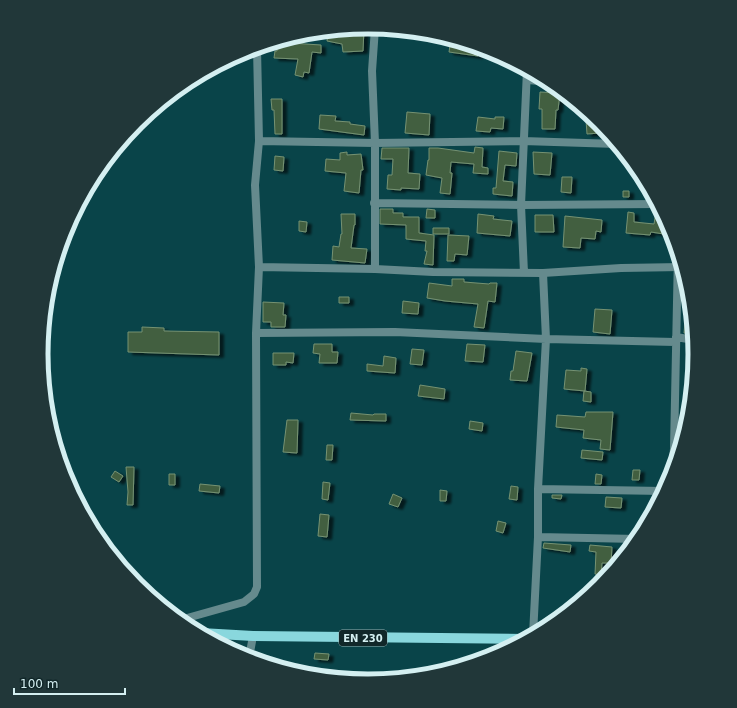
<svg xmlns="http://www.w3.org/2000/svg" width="737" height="708" font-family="'DejaVu Sans',sans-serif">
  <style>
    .building { fill: #435e41; stroke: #759272; filter: url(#shadow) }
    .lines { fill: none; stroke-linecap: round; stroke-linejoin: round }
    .minor { stroke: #658a8d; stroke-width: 8 }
    .primary { stroke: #89d7dd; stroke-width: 10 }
    .labels { text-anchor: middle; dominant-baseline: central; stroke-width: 3; stroke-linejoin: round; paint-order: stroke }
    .shield { fill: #112729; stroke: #9ab3b5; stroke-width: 1 }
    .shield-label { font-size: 10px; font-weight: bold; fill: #d4eff1 }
    .rim { fill: none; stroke: #d4eff1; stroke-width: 5 }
  </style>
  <defs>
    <filter id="shadow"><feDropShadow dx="4.5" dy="2.5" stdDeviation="1" flood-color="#0009"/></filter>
  </defs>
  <rect width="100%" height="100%" fill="#094449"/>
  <path class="building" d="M359 28H364L363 51 343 52 342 44 327 41 328 32 345 35V29Z
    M290 38V43L321 45V53L312 52 309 73 304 72 303 77 295 75 298 59 274 58 275 51H277V42Z
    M451 39 465 43 464 48 478 50V56L449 52Z
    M540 92 560 93 558 110H556L555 129H542V109H539Z
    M271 99H282V134H275L274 110H272Z
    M407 112 430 114 429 135 405 133Z
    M588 113 600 123V133L587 134 586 120H588Z
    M320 115 336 116 335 121 350 122V124L365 126 364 135 319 129Z
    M478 117 495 119V117H504L503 129 491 128 490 132 476 131Z
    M475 147 483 148 482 167 488 168V174L473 173 474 164 451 162 450 173H452L450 194 440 193 442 178 426 175 428 160H429V148H438L474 153Z
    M382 148H409L408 173 420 174 419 189 401 188V190L387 189 388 175H392L393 159H381Z
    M499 151 517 153 516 166 505 165 503 181 513 182 512 196 493 194V188H496Z
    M347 152V155L361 154 363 170H361L359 193 344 191 346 173 325 171 326 159 340 160V153Z
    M533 152 552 153 550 175 534 174Z
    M275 156 284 157 283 171 274 170Z
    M562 177H572L571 193 561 192Z
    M623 191H629V197H623Z
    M380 209H393V213H403V217H419V233L434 235 433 265 424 264 427 251H425L426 241 406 239V225L380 224Z
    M427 209 435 210V218H426Z
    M628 212 634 213V222L654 224 656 212 662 213 671 229 670 235 651 232 650 235 626 233Z
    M341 214H355V225H354L351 248 367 249 365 263 332 260 333 246 339 247 341 234H342Z
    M478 214 494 216 493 219 512 221 510 236 477 233Z
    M535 215H553L554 232H535Z
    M565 216 602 220 601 232 596 231 595 239 581 238 580 248 563 247Z
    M299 221 307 222 306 232 299 231Z
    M433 228H449V234H433Z
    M448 235 469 236 467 255 455 254 454 261H447Z
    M452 279H464V282L489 284 490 283H497L495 302 488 301 484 328 474 327 478 304 445 301 427 298 429 283 452 286Z
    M339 297H349V303H339Z
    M403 301 419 303 418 314 402 313Z
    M263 302 284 303 283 315H286L285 327H271V322H263Z
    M595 309 612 310 610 334 593 332Z
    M686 312H691L694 334 684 333Z
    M142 327 164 328V331L219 332V355L128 352V332H142Z
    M314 344H332V352H338L337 363H319L320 354 313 353Z
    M467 344 485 345 483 362 465 361Z
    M412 349 424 350 422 365 410 364Z
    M516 351 532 353 527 381 510 380 511 371H513Z
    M273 353H294L293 363 286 362V365H273Z
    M384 356 396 358 395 373 367 371V364L383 366Z
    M581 368 587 369 585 391 564 389 566 370 581 371Z
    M420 385 445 389 444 399 418 396Z
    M584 391 591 392V402L583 401Z
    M586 412H613L610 450 600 449 601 440 583 438 584 430 556 427 557 415 585 417Z
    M351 413 373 415 374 414H386V421L350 420Z
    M287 420H298L297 453 283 452Z
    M470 421 483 423 482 431 469 429Z
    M327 445H333L332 460H326Z
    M582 450 603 452 602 460 581 458Z
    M126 467H134L133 505H127L128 492Z
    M633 470H640L639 480H632Z
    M115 471 123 476 119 482 111 477Z
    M169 474H175V485H169Z
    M596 474 602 475 601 484H595Z
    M323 482 330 483 328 500 322 499Z
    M200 484 220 486 219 493 199 491Z
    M511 486 518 487 517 500 509 499Z
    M440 490 447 491 446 501H440Z
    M393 494 402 498 398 507 389 504Z
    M552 495H562L561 499 552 498Z
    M606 497 622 498 621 508 605 507Z
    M320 514 329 515 327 537 318 536Z
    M498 521 506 523 503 533 496 531Z
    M544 543 571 545 570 552 543 548Z
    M590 545 612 547 611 563H602L601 575 595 574 596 552 589 551Z
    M315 653 329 654 328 660 314 659Z"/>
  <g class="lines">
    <path class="minor" d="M528 80 550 82
      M259 141 375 143 523 141 617 144
      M374 203 521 205 658 204
      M259 267 375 269 433 272 543 273 621 268 682 267
      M375 269V143L372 71 375 28
      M524 273 521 205 527 70
      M256 333 395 332 546 339 675 342
      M676 337 694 340
      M671 477 674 449 678 253
      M538 489 664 491
      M538 537 638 539
      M180 620 244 602 254 594 257 587 256 333 259 267 255 185 259 141 257 48
      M533 635 538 537V489L546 339 543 273
      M249 658 253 636"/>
    <path class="primary" d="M201 633 253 636 525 639"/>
  </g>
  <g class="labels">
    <rect class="shield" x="339" y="630" width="48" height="16" rx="3"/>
    <g class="shield-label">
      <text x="363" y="638">EN 230</text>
    </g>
  </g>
  <path d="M0 0H737V708H0ZM48 354a320 320 0 1 1 640 0a320 320 0 1 1-640 0Z" fill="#213739" fill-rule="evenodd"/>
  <path class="rim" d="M48 354a320 320 0 1 1 640 0a320 320 0 1 1-640 0Z"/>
  <path d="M14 688v6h111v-6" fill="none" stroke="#d4eff1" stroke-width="2"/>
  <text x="20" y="688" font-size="12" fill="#d4eff1" stroke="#112729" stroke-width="3" paint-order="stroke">100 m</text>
</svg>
